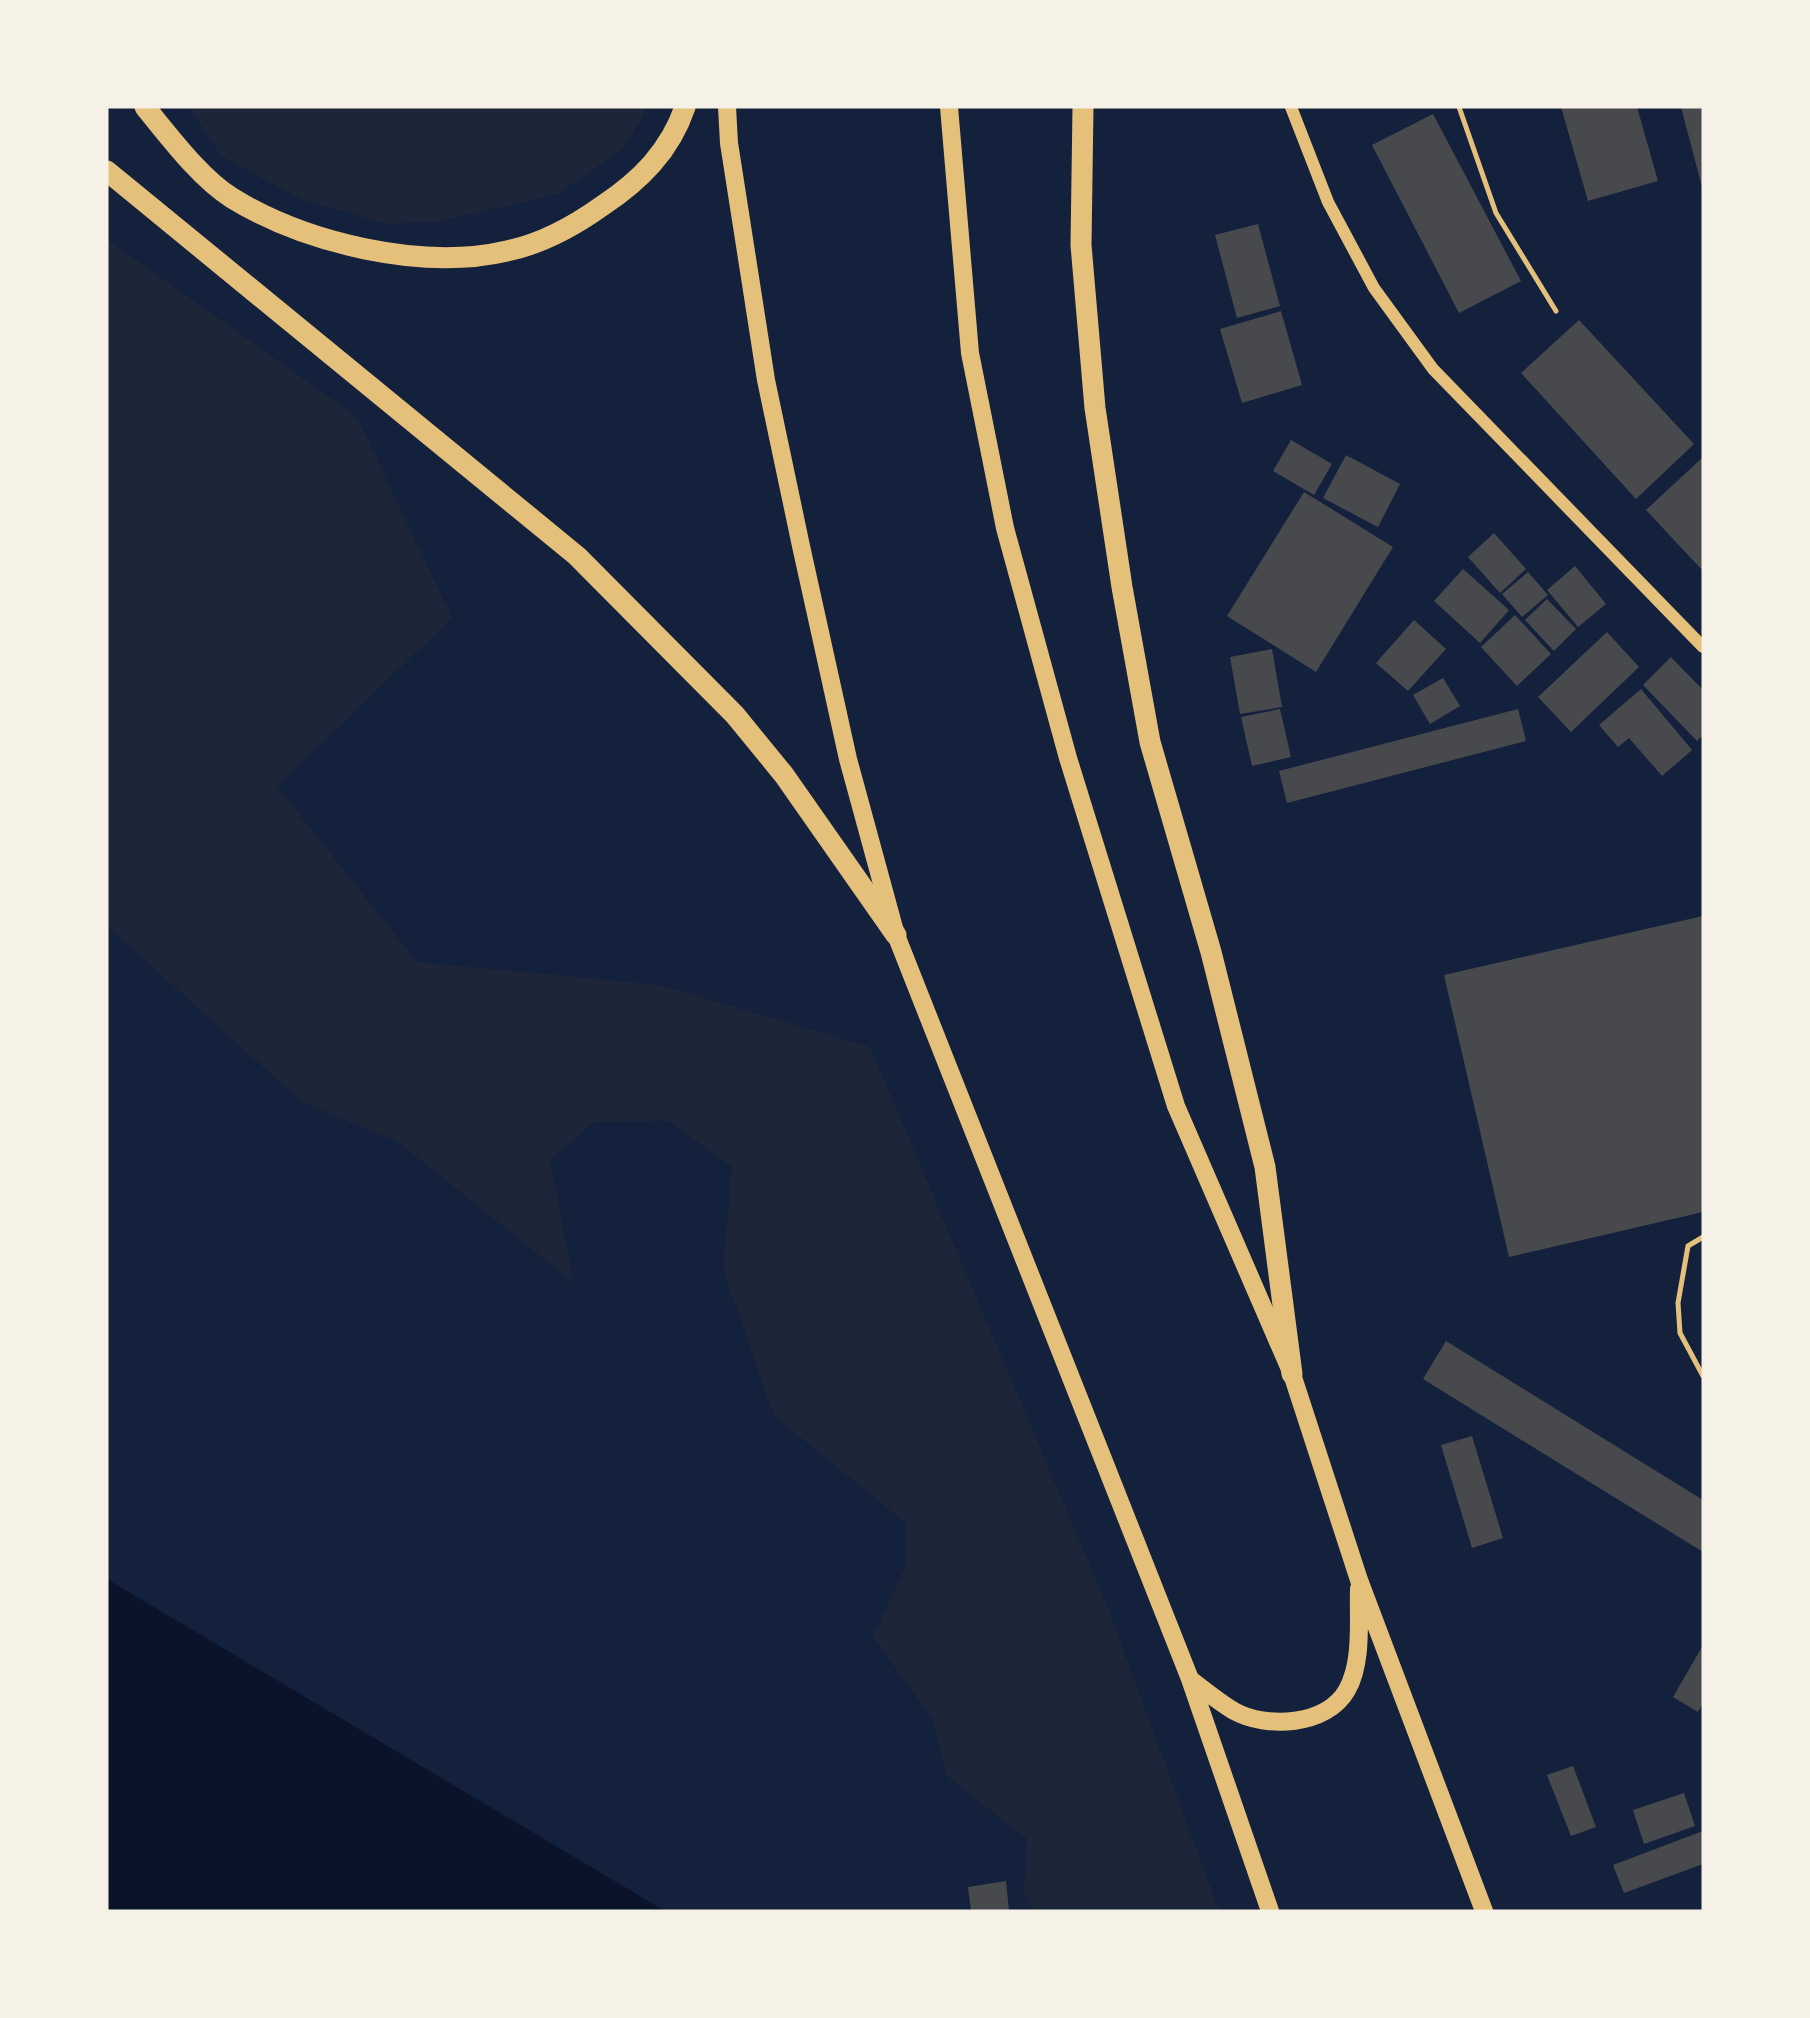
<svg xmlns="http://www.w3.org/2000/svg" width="1810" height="2018" font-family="Mulish,sans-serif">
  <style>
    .green { fill: #1d2539 }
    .water { fill: #0b132b }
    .building { fill: #48494c }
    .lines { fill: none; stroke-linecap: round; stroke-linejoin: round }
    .service { stroke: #e5c07b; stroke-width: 5 }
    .tertiary { stroke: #e5c07b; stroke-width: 12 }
    .primary { stroke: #e5c07b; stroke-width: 18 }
    .motorway { stroke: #e5c07b; stroke-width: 21 }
  </style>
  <rect width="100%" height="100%" fill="#14213d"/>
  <path class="green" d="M189 107H648L624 148 558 194 441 221 388 224 303 200 221 156Z
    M107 239 357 417 452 618 277 786 417 962 660 985 870 1047 1108 1608 1219 1911H1033L1024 1894 1027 1839 947 1776 932 1718 873 1637 905 1568 906 1523 774 1416 723 1269 732 1167 669 1121 594 1122 550 1160 574 1283 398 1142 302 1102 107 926Z"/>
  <path class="water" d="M107 1579 665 1911H107Z"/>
  <path class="building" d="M1561 107H1637L1658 181 1588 201Z
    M1681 107H1703V187H1702Z
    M1433 114 1521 281 1459 313 1372 145Z
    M1258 224 1280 306 1237 318 1215 235Z
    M1281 311 1302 385 1242 403 1220 329Z
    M1579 320 1694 444 1636 499 1521 373Z
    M1291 440 1332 464 1314 495 1273 471Z
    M1346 455 1400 484 1378 527 1323 498Z
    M1703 457V571L1646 510Z
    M1304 492 1393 547 1316 672 1227 616Z
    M1494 533 1526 569 1500 593 1468 557Z
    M1575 566 1606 604 1578 627 1547 590Z
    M1463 569 1509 610 1480 643 1434 601Z
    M1528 572 1548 595 1522 617 1502 594Z
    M1547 599 1576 629 1554 651 1525 620Z
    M1515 615 1551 654 1517 686 1481 647Z
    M1414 620 1446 649 1408 691 1376 663Z
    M1607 632 1639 667 1571 732 1538 697Z
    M1272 649 1282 707 1240 714 1230 657Z
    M1671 657 1703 690V735L1697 741 1643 685Z
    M1443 678 1460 706 1430 724 1413 695Z
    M1641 689 1692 750 1662 776 1629 738 1618 747 1599 725Z
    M1280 709 1291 757 1252 766 1241 717Z
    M1518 709 1526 741 1287 803 1279 771Z
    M1703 916V1212L1509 1257 1444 975Z
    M1446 1341 1703 1500V1552L1423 1379Z
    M1472 1436 1503 1538 1472 1548 1441 1445Z
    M1703 1645V1703L1698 1712 1673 1697Z
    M1573 1766 1596 1827 1571 1836 1547 1775Z
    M1684 1793 1695 1826 1644 1844 1633 1810Z
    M1703 1831V1864L1624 1893 1613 1865Z
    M1006 1881 1009 1911H971L968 1887Z"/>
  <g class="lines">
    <path class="service" d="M1459 107 1496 213 1556 311
      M1703 1237 1688 1246 1678 1303 1680 1333 1703 1376"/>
    <path class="tertiary" d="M1291 107 1328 202 1374 288 1433 369 1703 647"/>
    <path class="primary" d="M727 107 729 143 766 380 801 546 848 759 896 935 1190 1679 1270 1911
      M949 107 970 353 1005 528 1068 758 1176 1106 1292 1374 1359 1580 1484 1911
      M1190 1679C1204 1690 1219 1702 1234 1711 1266 1729 1327 1726 1347 1690 1363 1662 1358 1619 1359 1588"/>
    <path class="motorway" d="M145 107C169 136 200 178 232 198 305 243 422 271 507 251 541 244 574 226 602 206 640 181 670 151 685 107
      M1083 107 1081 245 1095 408 1122 587 1150 742 1211 952 1265 1167 1292 1374
      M107 171 577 556 735 715 784 775 896 935"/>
  </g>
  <rect width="1810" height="2018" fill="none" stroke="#f6f1e7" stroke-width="217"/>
</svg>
